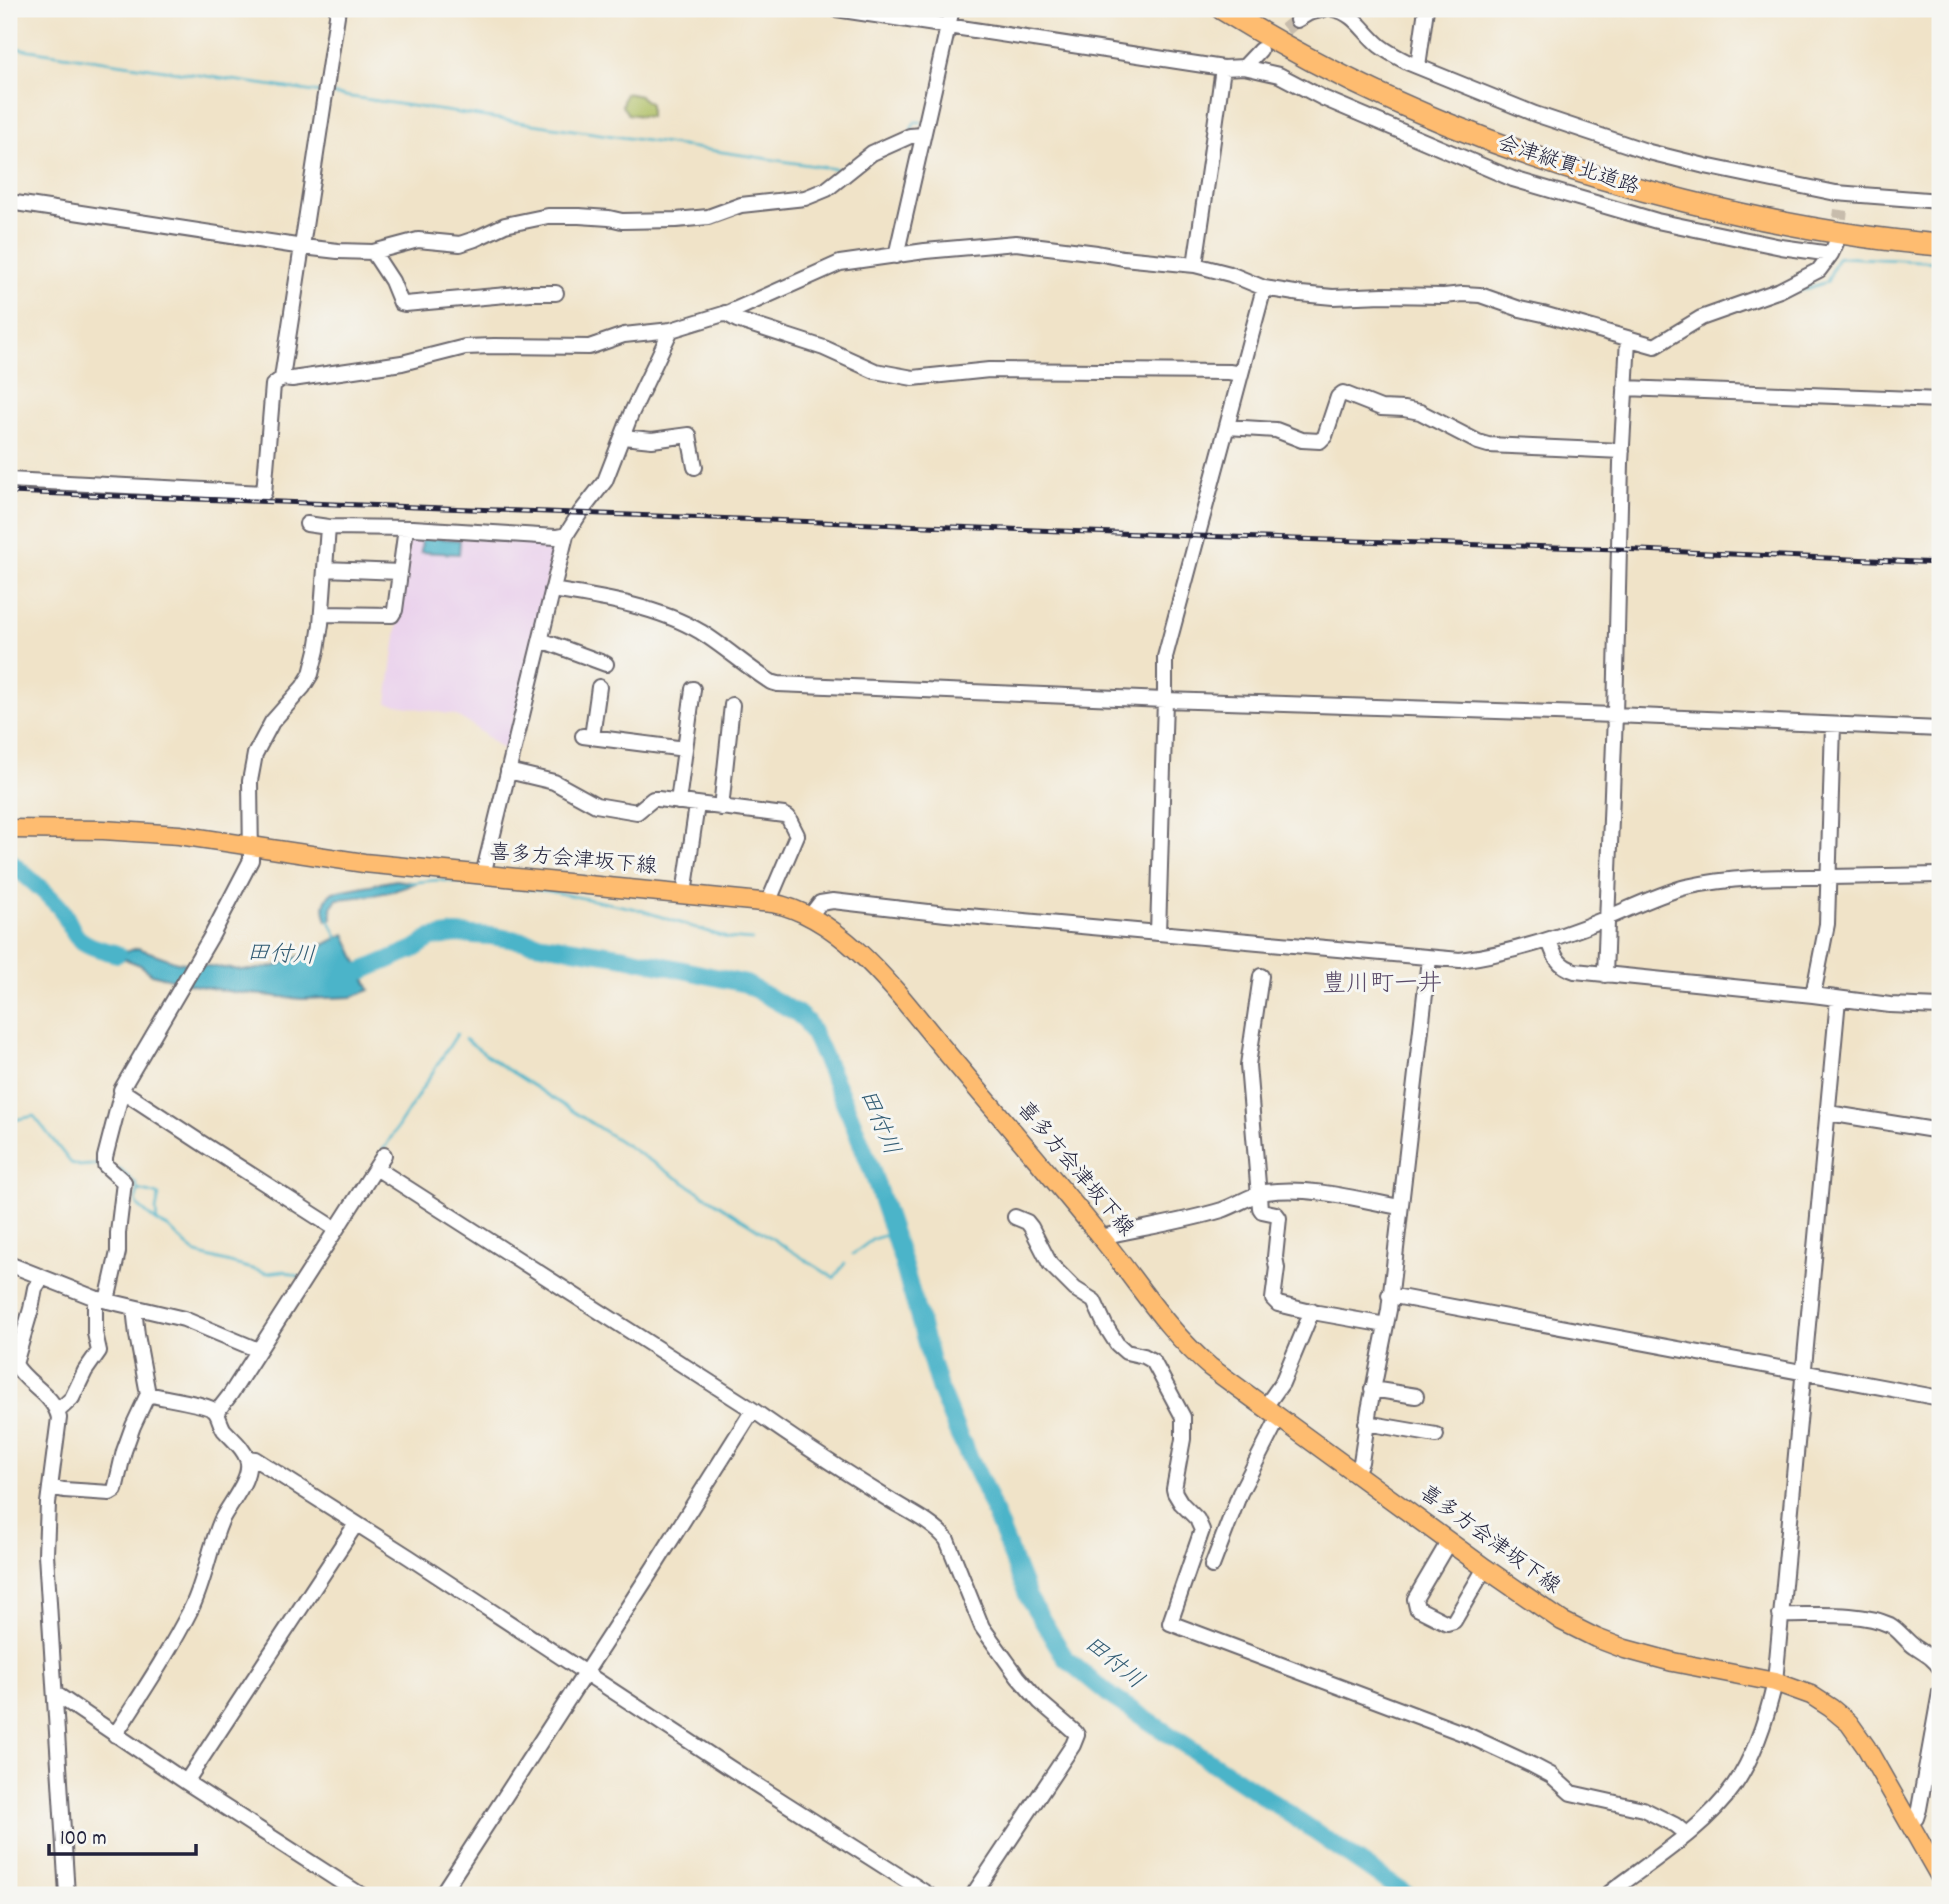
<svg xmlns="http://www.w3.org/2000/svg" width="1949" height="1904" font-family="Dekko,'Klee One',sans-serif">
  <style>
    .built { fill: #ead1ec }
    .green { fill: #adbd60; stroke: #68704e; stroke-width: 2 }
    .water { fill: #4bb4c9; stroke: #366b82; stroke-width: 2 }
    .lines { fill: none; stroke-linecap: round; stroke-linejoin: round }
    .stream { stroke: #4bb4c9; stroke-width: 2.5 }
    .river { stroke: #4bb4c9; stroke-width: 18 }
    .minor-tunnel { stroke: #c7bcac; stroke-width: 14; stroke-dasharray: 14 7; stroke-linecap: butt }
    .minor-casing { stroke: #6a666c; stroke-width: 18 }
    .major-casing { stroke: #6a666c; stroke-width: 21 }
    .highway-casing { stroke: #6a666c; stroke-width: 24 }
    .minor { stroke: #fff; stroke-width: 14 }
    .major { stroke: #febc70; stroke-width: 18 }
    .highway { stroke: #febc70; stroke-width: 21 }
    .rail-casing { stroke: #22223b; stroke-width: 5 }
    .rail { stroke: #f6f6f2; stroke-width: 2.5; stroke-dasharray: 8; stroke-linecap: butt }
    .labels { text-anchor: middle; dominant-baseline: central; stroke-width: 6; stroke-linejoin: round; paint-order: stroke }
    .street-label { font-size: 21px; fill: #22223b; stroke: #f6f6f2 }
    .water-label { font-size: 23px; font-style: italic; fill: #325c74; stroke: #f6f6f2 }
    .quarter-label { font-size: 24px; fill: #5a4b68; stroke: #f6f6f2 }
  </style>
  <rect width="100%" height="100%" fill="#f6f6f2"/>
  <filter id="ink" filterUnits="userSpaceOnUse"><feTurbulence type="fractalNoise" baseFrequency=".0143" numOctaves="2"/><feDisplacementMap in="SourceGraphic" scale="14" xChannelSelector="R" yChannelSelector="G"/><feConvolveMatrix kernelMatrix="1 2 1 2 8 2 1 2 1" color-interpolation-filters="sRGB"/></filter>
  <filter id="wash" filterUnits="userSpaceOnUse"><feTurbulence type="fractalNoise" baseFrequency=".00686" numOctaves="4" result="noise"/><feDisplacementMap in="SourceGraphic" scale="28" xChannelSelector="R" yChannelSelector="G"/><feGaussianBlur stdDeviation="1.57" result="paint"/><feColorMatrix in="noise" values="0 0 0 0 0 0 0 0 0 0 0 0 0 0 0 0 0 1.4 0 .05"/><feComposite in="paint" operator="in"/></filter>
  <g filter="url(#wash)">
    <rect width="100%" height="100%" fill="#f0e3c8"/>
    <path class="built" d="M413 534 544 543 555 546 507 751 501 748 472 725 455 715 387 703 409 540Z"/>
    <path class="green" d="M625 93 640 96 650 104V117L628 114 622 106Z"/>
    <path class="water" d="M422 537 460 540 459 554 421 552Z
      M396 880 415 883C391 894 364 897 337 899L331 907 332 918 327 921C323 909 322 900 333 892Z
      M345 934 370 990 352 997 302 999 233 992 193 985 152 974 140 965 97 948 90 942 121 953 138 948 177 962 240 970H252L276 966 312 951Z"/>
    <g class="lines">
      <path class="stream" d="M9 47 321 93
        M331 94 843 170
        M911 130 915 122H921
        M1777 298 1827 282 1838 257 1940 262
        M9 880 19 870
        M409 883 437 880 548 891 637 909 727 938 752 940
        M328 917 338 939
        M465 1039 499 1064 834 1278 845 1263
        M9 1121 34 1116 71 1163 80 1166 101 1164
        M383 1150 457 1034
        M119 1169 136 1184 138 1190 136 1200 138 1206 157 1222 169 1228 187 1246 197 1254 267 1273 284 1271 300 1277
        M138 1190 159 1195 156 1210 157 1222
        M853 1254 873 1239 893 1233"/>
      <path class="river" d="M9 861C27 877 46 891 61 909 67 917 72 932 77 937 87 947 104 950 117 954
        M341 980 414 949 431 938 456 934 491 936 625 957 746 984 797 1013 807 1022 816 1040 850 1115 872 1171 902 1260 939 1388 958 1434 984 1487 1028 1597 1066 1659 1112 1697 1275 1804 1407 1895"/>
    </g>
  </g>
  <g filter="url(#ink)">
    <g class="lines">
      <path class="minor-tunnel" d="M1269 43 1297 20
        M1837 239 1841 210"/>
      <defs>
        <path id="minor" d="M836 9 1223 68 1244 67 1260 50
          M1333 9C1355 13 1363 32 1380 46 1389 53 1399 58 1409 63L1535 114 1649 152 1705 166 1836 193 1940 201
          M1297 20 1309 13 1324 9
          M1418 66 1426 9
          M1244 67 1279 75 1323 98 1513 179 1657 221 1781 247 1831 254 1836 243
          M9 202 303 247 338 251 373 252 418 240 460 244 475 239 505 225 548 216H579L609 218 622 221 676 220 708 217 741 205 805 198 815 194 827 189 872 153 910 136 923 135
          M373 252 392 281 401 303 405 304 530 293H556
          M896 256 952 9
          M1195 265C1205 199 1214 134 1223 68
          M725 313 737 320 824 348 875 371 913 378 989 370 1229 372 1241 374
          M282 378 338 9
          M1625 388 1940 400
          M1227 427 1276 430 1302 440 1320 441 1325 436 1338 397 1343 393 1381 408 1404 409 1420 412 1478 442 1488 445 1622 451
          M623 437 652 440 689 435 695 467
          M9 480 264 493 273 385 282 378 292 379 402 363 465 347 494 346 589 347 624 335 671 330 730 312 840 263 925 251 1016 243 1097 253 1123 258 1195 265 1230 274 1264 288 1301 294 1333 297 1383 295 1444 296 1463 294 1480 295 1520 309 1543 314 1655 346 1701 318 1780 290 1819 270 1831 254
          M307 524 328 527 413 528 556 537 566 535
          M328 527 321 624 317 650 311 674 303 687 272 722 255 754 253 765 250 781 251 860 212 935 121 1090 200 1142 336 1229
          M325 569 400 572
          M552 590C602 598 657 606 701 632 725 647 747 667 771 682L778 684 1165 700 1615 715 1940 729
          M322 614 392 615 395 610 406 528
          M541 640 606 664
          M583 736 685 749
          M592 737 599 687
          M508 771 554 782 596 805 637 812 653 799H658L784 815 788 817 797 835 768 903
          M678 802 693 689
          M721 808 732 705
          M483 875 566 535 580 513 605 481 631 414 671 330
          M684 894 697 805
          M810 916 820 903 833 901 946 914 1460 960C1511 953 1559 938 1607 918 1633 907 1659 894 1686 887 1734 876 1781 877 1829 877 1866 876 1903 876 1940 875
          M1158 933 1165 700V657L1264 288
          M1549 940C1554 956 1558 966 1575 971L1813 995 1890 1005 1940 1007
          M1605 975 1615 715 1621 463 1628 339
          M1261 976 1248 1065 1260 1208 1262 1211 1276 1214 1279 1218 1275 1257 1277 1268 1273 1299 1278 1304 1307 1311 1386 1325
          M1813 995 1827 924 1833 725
          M1828 1113 1940 1131
          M376 1168 753 1410C796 1441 840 1469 885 1497 905 1510 933 1522 947 1540L982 1627 1018 1677 1040 1702 1075 1732 1077 1735 1073 1745 973 1895
          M1015 1217 1027 1222 1031 1227 1050 1264 1075 1289 1094 1301 1105 1325 1117 1344 1126 1352 1144 1356 1153 1361 1183 1417V1439L1174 1489 1175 1493 1181 1503 1197 1519 1202 1530 1170 1623 1465 1734 1532 1765 1551 1775 1571 1793 1643 1809 1675 1825 1686 1834
          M1101 1237C1141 1228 1182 1222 1222 1210 1237 1205 1250 1195 1266 1192 1310 1186 1357 1199 1399 1207
          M9 1264 95 1298 184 1319 258 1350
          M42 1278 35 1288 31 1309 15 1364C26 1384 54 1394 59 1418L48 1503 46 1554 67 1895
          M1389 1295 1940 1398
          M107 1301 118 1252V1233L124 1182 105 1165V1157L122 1091
          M1372 1389 1416 1396
          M1265 1407 1282 1383 1312 1311
          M58 1411 72 1398 85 1371 99 1351 95 1333V1298
          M216 1413 230 1395 384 1155
          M1366 1423 1436 1435
          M247 1458 255 1459 409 1557 730 1768 929 1895
          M1356 1472 1361 1462 1369 1410 1389 1310 1429 959
          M50 1487 64 1490 110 1493 115 1490 124 1451 133 1426 148 1394 137 1335 134 1308
          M1449 1541 1415 1599 1417 1608 1447 1623 1454 1621 1485 1568
          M1212 1566 1240 1493 1279 1417
          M1780 1615C1813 1616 1860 1611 1890 1625 1899 1630 1906 1641 1915 1647 1925 1654 1933 1657 1940 1668
          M56 1694 186 1782 361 1895
          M115 1735C142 1693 170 1651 192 1607 205 1580 209 1549 221 1521 228 1505 254 1477 247 1459 243 1447 232 1439 224 1430 220 1424 219 1416 215 1411 208 1404 162 1398 148 1394
          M186 1782 356 1524
          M1910 1824 1916 1818 1919 1809 1940 1692
          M441 1895 654 1567 753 1410
          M1607 1895C1648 1863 1704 1829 1734 1786 1754 1757 1767 1717 1775 1682L1838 999"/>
        <path id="major" d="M9 829 103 830 179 835 364 863 772 903C845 917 901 998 946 1052 998 1114 1050 1174 1100 1236 1136 1280 1166 1330 1210 1367L1485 1568 1562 1621 1596 1638 1625 1649 1673 1662 1775 1682 1811 1695 1831 1708 1849 1723 1866 1747 1940 1877"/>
        <path id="highway" d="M1222 9C1368 99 1519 160 1685 201 1769 222 1854 238 1940 245"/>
      </defs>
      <use href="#minor" class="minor-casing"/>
      <use href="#major" class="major-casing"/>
      <use href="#highway" class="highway-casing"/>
      <use href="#minor" class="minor"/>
      <use href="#major" class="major"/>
      <use href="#highway" class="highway"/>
      <defs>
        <path id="rail" d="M9 492 1196 536 1618 549 1940 563"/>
      </defs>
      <use href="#rail" class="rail-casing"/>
      <use href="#rail" class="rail"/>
    </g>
  </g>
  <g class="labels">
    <g class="street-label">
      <text transform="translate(1568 167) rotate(18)">会津縦貫北道路</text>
      <text transform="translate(573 861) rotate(5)">喜多方会津坂下線</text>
      <text transform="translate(1074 1170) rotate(50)">喜多方会津坂下線</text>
      <text transform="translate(1489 1541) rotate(36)">喜多方会津坂下線</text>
    </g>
    <g class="water-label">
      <text transform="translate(281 956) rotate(3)">田付川</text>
      <text transform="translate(878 1123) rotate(67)">田付川</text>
      <text transform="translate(1113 1664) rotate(39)">田付川</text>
    </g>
    <g class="quarter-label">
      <text x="1382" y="985">豊川町一井</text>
    </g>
  </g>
  <rect width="1949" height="1904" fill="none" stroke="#f6f6f2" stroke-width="35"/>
  <path d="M49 1844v10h147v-10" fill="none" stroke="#22223b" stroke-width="3.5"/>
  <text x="60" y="1844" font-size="21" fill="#22223b" stroke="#f6f6f2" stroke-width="5" paint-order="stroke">100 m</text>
</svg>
